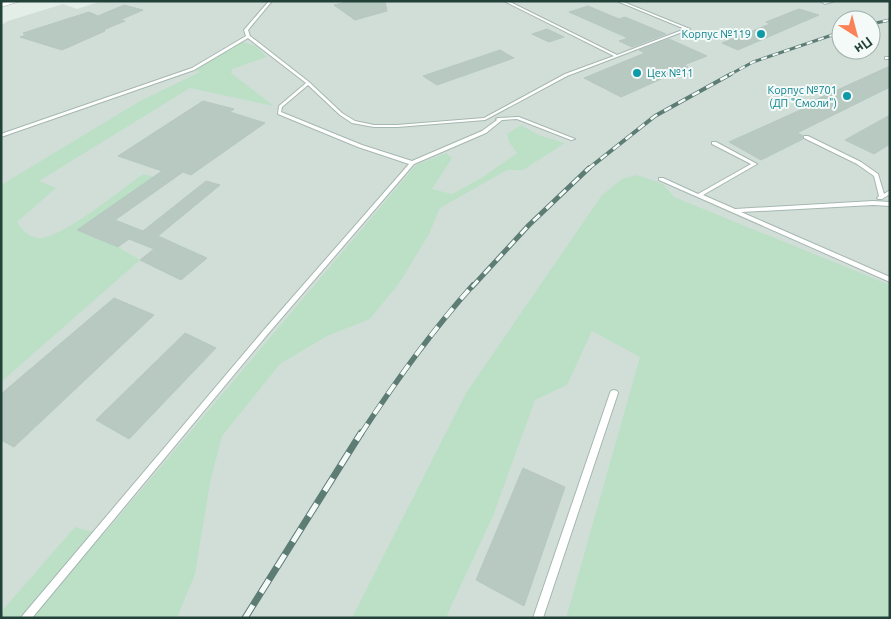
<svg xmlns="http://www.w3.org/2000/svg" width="891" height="619" font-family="Ubuntu,sans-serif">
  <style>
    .built { fill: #d1ded8; fill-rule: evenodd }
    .green { fill: #bbe0c6 }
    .building { fill: #b8c9c2; stroke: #b5c8c1 }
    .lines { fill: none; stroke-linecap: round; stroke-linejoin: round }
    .service-casing { stroke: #a5b7b1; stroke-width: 2 }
    .tertiary-casing { stroke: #a5b7b1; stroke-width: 1 }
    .service { fill: #fff; fill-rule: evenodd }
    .tertiary { fill: #fff; fill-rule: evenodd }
    .rail-far4-casing { stroke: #5c7c74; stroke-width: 3 }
    .rail-far3-casing { stroke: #5c7c74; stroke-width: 4 }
    .rail-far2-casing { stroke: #5c7c74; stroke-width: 5 }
    .rail-far1-casing { stroke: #5c7c74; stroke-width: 5.5 }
    .rail-casing { stroke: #5c7c74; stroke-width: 7 }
    .rail-far4 { stroke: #f4faf7; stroke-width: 2; stroke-dasharray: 6; stroke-linecap: butt }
    .rail-far3 { stroke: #f4faf7; stroke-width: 2.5; stroke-dasharray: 8; stroke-linecap: butt }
    .rail-far2 { stroke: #f4faf7; stroke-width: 3; stroke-dasharray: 9; stroke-linecap: butt }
    .rail-far1 { stroke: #f4faf7; stroke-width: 4; stroke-dasharray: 12; stroke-linecap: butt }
    .rail { stroke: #f4faf7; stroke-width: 5; stroke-dasharray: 15; stroke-linecap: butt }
    .culture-dot { fill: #0f9aa8; stroke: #f4faf7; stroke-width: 2 }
    .labels { text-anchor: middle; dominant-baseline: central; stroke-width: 4; stroke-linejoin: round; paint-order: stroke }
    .far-culture-label { font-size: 11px; fill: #0d838f; stroke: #f4faf7; text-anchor: end }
  </style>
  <rect width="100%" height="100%" fill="#e3eee9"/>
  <path class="built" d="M102 1H890V618H1V25L8 21 63 4 77 9ZM841 20H871V50H841Z"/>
  <path class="green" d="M240 41 256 46 267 57 232 69 231 73 274 106 190 88 39 181 56 188 17 222C22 229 28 237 38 238 59 241 123 188 143 174L154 177 78 230 118 247 140 260 1 382V185L140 101 200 72 193 69Z
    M521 125 538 135 565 143 523 170H507L440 208 429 234 400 282 370 319 327 336 280 364 222 436 210 483 195 574 177 618H1V612L75 527 103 535 416 165 446 153 452 158 432 189 452 194 483 177 517 153 509 142 507 134Z
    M637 175 663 184 674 197 890 285V618H566L640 357 592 331 567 385 535 400 493 516 447 615 449 618H352L466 393 602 195 622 179Z"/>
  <path class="building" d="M350 1H385L387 11 355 20 334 5Z
    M124 5 143 10 120 20 125 21 103 30 105 31 62 50 20 37 26 35 23 33 89 12 98 16Z
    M588 6 619 19 625 17 666 34 632 47 619 41 628 38 569 12Z
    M799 9 819 15 738 50 722 43 770 24 766 22Z
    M547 29 564 37 549 42 532 34Z
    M669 39 707 56 684 65 688 67 621 97 584 78 645 53 639 50Z
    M500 50 514 58 437 85 423 76Z
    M890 66V87L797 133 802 135 803 139 761 160 729 142 807 107 804 105Z
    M203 101 234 109 230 112 265 123 191 175 183 172 115 220 143 231 206 181 220 185 158 236 207 258 181 280 140 260 154 249 129 239 118 247 77 230 162 171 118 156Z
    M890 115V144L874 154 845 140Z
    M114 298 154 315 14 447 1 440V394Z
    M185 333 216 348 129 439 96 420Z
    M523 468 565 487 524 606 476 580Z"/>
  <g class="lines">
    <defs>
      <path id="service" d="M269 1H272L248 30 250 36 309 82 342 113 355 121 374 125H397L484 118 565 74 614 56 504 1H508L617 55 685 29 617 1H621L690 29 567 76 485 120 397 127H374L352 123 340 115 308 85 282 107 281 112 362 145 412 161 482 131 497 120 496 119 498 118 519 117 575 139 571 140 517 119 502 120 486 133 414 164 267 335 32 618H21L23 615 263 331 409 164 358 147 278 114 279 106 306 83 248 38 194 70 1 137V134L192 68 246 36 244 30Z
        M820 1H835L825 4Z
        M886 57H890V59H885V57Z
        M804 136H808L861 162 878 174 884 194 890 190V194L882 199H878L877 198 879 196 874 176 857 164 804 138Z
        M712 142H716L757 164 703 195 735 209 873 201 890 202V206L873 205 741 212 890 277V282L659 180V178H663L698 194 751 164 712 144Z
        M614 390 617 391 618 393 543 618H533L610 393 611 391Z"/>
      <path id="tertiary" d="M8 1H21L1 7V3Z"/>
    </defs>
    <use href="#service" class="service-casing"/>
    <use href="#tertiary" class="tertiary-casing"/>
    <use href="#service" class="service"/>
    <use href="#tertiary" class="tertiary"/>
    <defs>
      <path id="rail-far4" d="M871 24 890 20
        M729 75 753 62 841 32"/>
      <path id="rail-far3" d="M588 169 655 116 731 74"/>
      <path id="rail-far2" d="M472 287 529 225 589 168"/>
      <path id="rail-far1" d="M361 434C395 382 431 332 473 285"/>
      <path id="rail" d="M245 618 361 433"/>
    </defs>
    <use href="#rail-far4" class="rail-far4-casing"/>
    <use href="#rail-far3" class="rail-far3-casing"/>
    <use href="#rail-far2" class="rail-far2-casing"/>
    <use href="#rail-far1" class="rail-far1-casing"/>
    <use href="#rail" class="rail-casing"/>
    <use href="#rail-far4" class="rail-far4"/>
    <use href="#rail-far3" class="rail-far3"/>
    <use href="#rail-far2" class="rail-far2"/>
    <use href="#rail-far1" class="rail-far1"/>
    <use href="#rail" class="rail"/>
  </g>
  <g class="culture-dot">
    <circle cx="761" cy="34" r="5"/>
    <circle cx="637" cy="73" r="5"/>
    <circle cx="847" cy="96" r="5"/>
  </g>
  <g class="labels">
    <g class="far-culture-label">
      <text x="751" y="34">Корпус №119</text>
      <text x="647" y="73" text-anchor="start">Цех №11</text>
      <text x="837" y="90">Корпус №701<tspan x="837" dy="13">(ДП "Смоли")</tspan></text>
    </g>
  </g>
  <rect width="891" height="619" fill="none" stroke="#224139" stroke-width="5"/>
  <g transform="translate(856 35) rotate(144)"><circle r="24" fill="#f4faf7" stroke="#a0b0ab"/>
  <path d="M0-4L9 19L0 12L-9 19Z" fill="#fa8256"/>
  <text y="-8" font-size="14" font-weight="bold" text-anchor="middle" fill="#224139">Пн</text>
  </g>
</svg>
